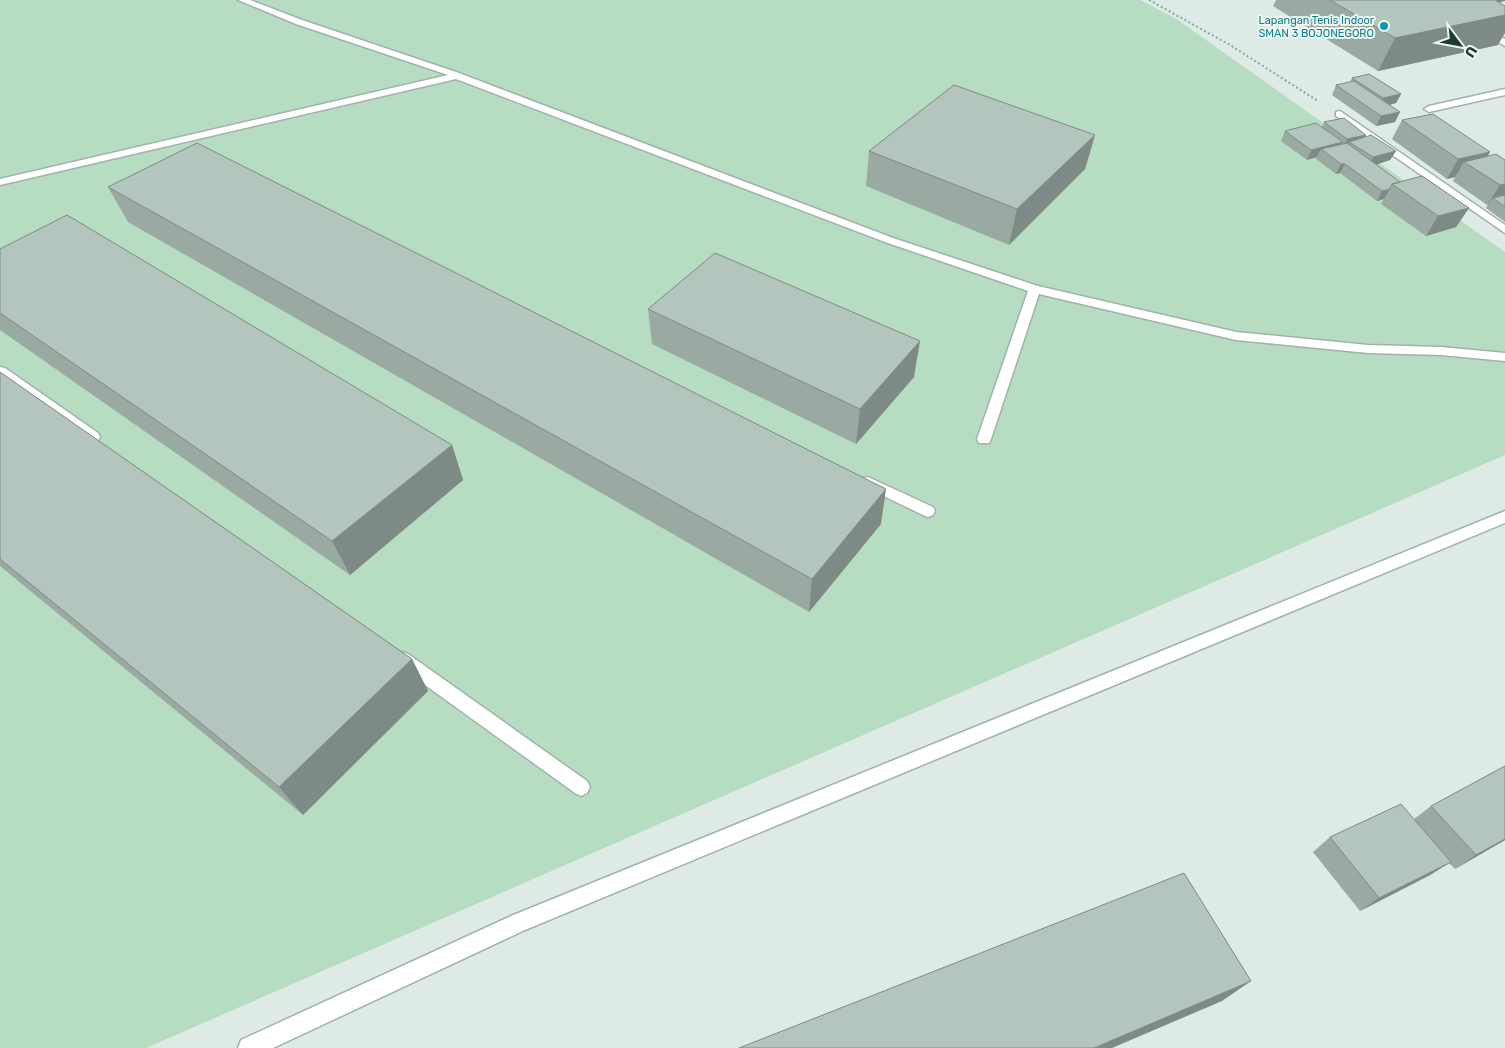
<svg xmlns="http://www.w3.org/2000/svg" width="1505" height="1048" font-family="Rubik,sans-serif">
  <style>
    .green { fill: #b6ddc1 }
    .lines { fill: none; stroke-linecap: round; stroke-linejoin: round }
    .lane-casing { stroke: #a1b2ac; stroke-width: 3 }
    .street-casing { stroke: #a1b2ac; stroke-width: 3 }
    .path { stroke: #7dafa1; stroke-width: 2; stroke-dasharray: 2 2.5; stroke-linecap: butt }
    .lane { fill: #fff; fill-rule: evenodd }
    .street { fill: #fff; fill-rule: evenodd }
    .wall { fill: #9ba9a3 }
    .shaded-wall { fill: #7e8a85 }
    .building { fill: #b4c5be; stroke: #7e8a85 }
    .culture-dot { fill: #0f9aa8; stroke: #eff7f3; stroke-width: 2 }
    .labels { text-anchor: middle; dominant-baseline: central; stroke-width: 4; stroke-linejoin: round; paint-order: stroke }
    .far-culture-label { font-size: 11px; fill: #0d838f; stroke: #eff7f3; text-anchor: end }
  </style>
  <rect width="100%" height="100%" fill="#deeae5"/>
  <path class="green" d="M0 0H1140L1175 18 1505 252V455L146 1048H0Z"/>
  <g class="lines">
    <defs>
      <path id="lane" d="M238 0H250L302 20 459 73 893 238 1038 286 1236 332 1368 345 1441 347 1505 353V361L1441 355 1368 353 1236 340 1039 294 991 439 989 443H979L977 439 1028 291 885 242 456 79 0 185V179L448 75 296 24Z
        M1483 27 1505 39V46L1480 32V28Z
        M1505 89V95L1429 112 1424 109 1429 106Z
        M1340 111 1505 225V233L1336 116V112Z
        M0 367 5 368 98 433 100 437 98 441H88L0 377Z
        M868 477 933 507 935 511 933 515 928 517 923 515 863 486 861 482 863 478Z
        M402 652 408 654 587 781 590 787 587 793 581 796 575 793 396 664 394 659 396 654Z"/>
      <path id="street" d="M1505 511V523L525 930 273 1048H238L241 1040 511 916Z"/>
    </defs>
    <use href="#lane" class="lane-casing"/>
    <use href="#street" class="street-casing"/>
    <path class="path" d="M1149 0 1230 45 1318 101"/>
    <use href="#lane" class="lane"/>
    <use href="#street" class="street"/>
  </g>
  <path class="wall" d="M1276 0H1505L1500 3 1498 45 1378 71 1273 6Z
    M1352 78 1401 94 1396 103 1389 105 1395 122 1376 126 1332 95 1336 85 1350 82Z
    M1402 120 1490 152 1487 156 1505 160V222L1486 208 1488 204 1487 205 1453 181 1455 177 1447 179 1392 139Z
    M1324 122 1366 135 1365 137 1396 151 1390 160 1376 165 1400 182 1469 208 1456 227 1426 236 1381 204 1384 199 1377 201 1340 173 1336 174 1316 159 1317 157 1307 160 1281 141 1285 131 1322 127Z
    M1095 135 1085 169 1009 245 866 186 869 151Z
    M108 187 881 524 809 612 128 222Z
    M0 249 452 445 463 480 350 575 0 330Z
    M648 309 914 377 856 444 652 344Z
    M0 372 412 659 428 691 303 815 0 566Z
    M1505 766V840L1455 869 1449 863 1430 875 1360 911 1313 852 1330 837 1414 819 1431 806Z"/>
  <path class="shaded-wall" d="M1479 0H1505V1L1475 7Z
    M1505 15V33L1498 45 1378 71 1395 38Z
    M1401 94 1396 103 1378 108 1383 98Z
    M1400 112 1395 122 1376 126 1381 116Z
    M1095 135 1085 169 1009 245 1017 209Z
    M1366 135 1361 145 1349 142 1346 148 1342 149 1347 139Z
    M1343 142 1338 152 1321 149 1317 157 1307 160 1311 150Z
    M1396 151 1390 160 1368 167 1373 157Z
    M1490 152 1478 171 1464 162 1455 177 1447 179 1458 159Z
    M1341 164H1345L1340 173 1336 174Z
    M1505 184V200L1493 198 1488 204 1487 205 1500 185Z
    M1390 189 1384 199 1377 201 1382 191Z
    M1469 208 1456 227 1426 236 1438 216Z
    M920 341 914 377 856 444 860 409Z
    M452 445 463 480 350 575 332 541Z
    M886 489 881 524 809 612 812 579Z
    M412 659 428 691 303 815 279 787Z
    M1505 839V840L1455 869 1476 855Z
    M1451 862 1430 875 1360 911 1379 898Z
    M1251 981 1222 1001 1112 1048H1094Z"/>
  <path class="building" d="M1330 0H1495L1505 6V15L1395 38Z
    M1369 74 1401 94 1383 98 1352 78Z
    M1354 81 1400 112 1381 116 1336 85Z
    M954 85 1095 135 1017 209 869 151Z
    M1433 114 1490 152 1458 159 1402 120Z
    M1344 118 1366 135 1347 139 1324 122Z
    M1316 123 1343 142 1311 150 1285 131Z
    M1371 135 1396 151 1373 157 1349 142Z
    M197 143 886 489 812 579 108 187Z
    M1347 143 1400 182 1392 184 1390 189 1382 191 1345 164H1341L1321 149Z
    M1496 154 1505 160V184L1500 185 1464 162Z
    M1422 176 1469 208 1438 216 1392 184Z
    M1505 195V207L1493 198Z
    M67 215 452 445 332 541 0 313V249Z
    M715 253 920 341 860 409 648 309Z
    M0 372 412 659 279 787 0 559Z
    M1505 766V839L1476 855 1431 806Z
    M1401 804 1451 862 1379 898 1330 837Z
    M1184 873 1251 981 1094 1048H739Z"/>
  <circle class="culture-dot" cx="1384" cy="26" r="5"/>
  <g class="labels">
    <g class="far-culture-label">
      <text x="1374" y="20">Lapangan Tenis Indoor<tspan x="1374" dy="13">SMAN 3 BOJONEGORO</tspan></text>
    </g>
  </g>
  <g transform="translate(1460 45) rotate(122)" stroke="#eff7f3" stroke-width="4" paint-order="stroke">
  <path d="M0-4L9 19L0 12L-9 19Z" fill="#1f3b34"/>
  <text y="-8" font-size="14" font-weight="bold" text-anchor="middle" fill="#1f3b34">U</text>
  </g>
</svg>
